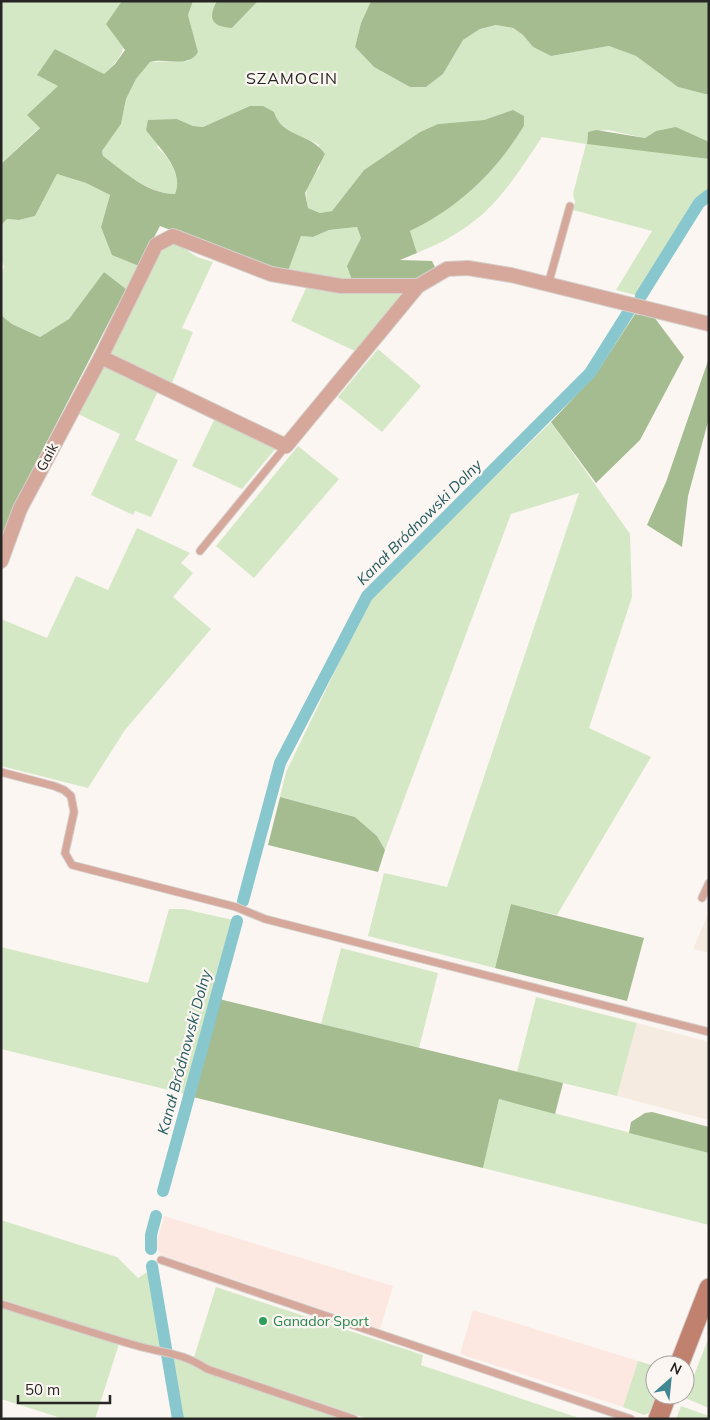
<svg xmlns="http://www.w3.org/2000/svg" width="710" height="1420" font-family="Mulish,sans-serif">
  <style>
    .commercial { fill: #fce8e1 }
    .built { fill: #f6ebe0 }
    .green { fill: #d5e8c6 }
    .forest { fill: #a4bc90 }
    .lines { fill: none; stroke-linecap: round; stroke-linejoin: round }
    .canal { stroke: #88c7ce; stroke-width: 12 }
    .lane-casing { stroke: #d5d0cc; stroke-width: 9 }
    .street-casing { stroke: #d5d0cc; stroke-width: 16 }
    .secondary-casing { stroke: #d5d0cc; stroke-width: 21 }
    .lane { stroke: #d5a89b; stroke-width: 7 }
    .street { stroke: #d5a89b; stroke-width: 14 }
    .secondary { stroke: #c1816f; stroke-width: 19 }
    .leisure-dot { fill: #2e9e5b; stroke: #fbf6f1; stroke-width: 2 }
    .labels { text-anchor: middle; dominant-baseline: central; stroke-width: 4.5; stroke-linejoin: round; paint-order: stroke }
    .street-label { font-size: 14px; fill: #272523; stroke: #fbf6f1 }
    .leisure-label { font-size: 14px; fill: #27864d; stroke: #fbf6f1; text-anchor: start }
    .water-label { font-size: 15px; font-style: italic; fill: #23595e; stroke: #fbf6f1 }
    .quarter-label { font-size: 16px; letter-spacing: 1px; fill: #272523; stroke: #fbf6f1 }
  </style>
  <rect width="100%" height="100%" fill="#fbf6f1"/>
  <path class="commercial" d="M164 1216 393 1286 380 1329 161 1255 156 1246Z
    M473 1310 638 1361 623 1407 460 1354Z"/>
  <path class="built" d="M709 912V953L693 949Z
    M637 1023 709 1042V1120L617 1096Z"/>
  <path class="green" d="M1 1H122C118 38 138 43 104 74L55 49 58 86 40 127 1 164Z
    M193 1H217L232 28 258 1H371L361 23 355 47 374 67 410 87H426L443 74 463 40 480 29 496 25 512 28 523 35 533 47 551 56 609 46 636 56 678 87 709 95V142L656 131 645 138 608 130 588 132 587 143 709 159V200L703 204 644 300 634 298 635 295 616 290 652 231 573 210 575 202 573 194 586 144 542 137C503 196 484 226 417 253L410 231C459 207 495 173 524 126L504 113 484 120 438 124 420 132 364 170 332 211 320 213 308 208C304 188 307 183 320 167L319 145C301 134 280 133 274 112L250 107 203 127 193 126 177 119 157 147C169 157 182 178 176 194 147 194 125 172 103 156L102 151 121 124 126 99 136 79 150 62 188 61 198 52 188 15Z
    M57 174 86 183 110 195 101 227 139 266 126 289 104 272 69 319 40 337 12 324 1 315V278L4 266 1 259V225L6 219 19 220 35 216Z
    M357 227 361 238 348 266 353 283 288 271 301 236 313 237 329 230Z
    M175 242 197 257 213 262 182 328 193 332 172 383 109 352 164 245Z
    M307 286 394 291 401 294V297L357 352 291 321Z
    M378 349 421 386 382 432 338 397Z
    M102 365 158 391 135 440 178 460 151 517 135 511 133 515 91 495 120 434 76 413Z
    M215 418 277 447 242 489 192 466Z
    M551 422 630 534 632 597 589 728 651 757 557 915 511 904 495 968 368 936 384 873 447 887 579 493 511 514 385 850 377 836 355 817 280 797 286 772 370 599Z
    M298 446 339 479 254 578 216 546Z
    M137 528 190 553 181 563 193 573 173 597 211 629 125 730 88 788 1 766V619L47 638 76 576 108 590Z
    M169 909H184L233 920 185 1094 1 1049V947L148 983Z
    M341 948 438 973 419 1048 321 1024Z
    M536 997 637 1023 617 1096 517 1072Z
    M499 1099 709 1153V1225L483 1168Z
    M1 1220 117 1257 138 1278 149 1271 162 1348 137 1344 1 1299Z
    M216 1287 423 1355 421 1365 582 1419H368L208 1365 194 1357Z
    M1 1307 119 1344 95 1419H64L1 1399Z
    M707 1342 709 1343V1408L685 1398Z
    M173 1357 227 1380 343 1419H183Z
    M638 1361 655 1366 656 1395 649 1413 644 1415 623 1407Z
    M681 1406 709 1416V1419H676Z"/>
  <path class="forest" d="M122 1H193L188 15 198 52C188 69 166 57 150 62L136 79 126 99 121 124 102 151 103 156C125 172 147 194 175 194 185 170 158 147 146 130L148 120 177 119 193 126 203 127 250 106H263L274 112C282 138 310 132 325 154L305 193 308 208 320 213 332 211 364 170 420 132 438 124 484 120 513 110 524 116V126C495 173 459 207 410 231L417 253 400 260 432 261 435 267 419 283H353L347 266 361 238 357 227 329 230 313 237 301 236 288 271 239 256 160 226 139 266 112 255 101 227 110 195 86 183 57 174 35 216 19 220 7 219 1 225V164L40 128 27 115 58 86 37 75 55 49 104 74 115 64 125 50 106 24Z
    M217 1H258L232 28C212 27 207 19 217 1Z
    M371 1H709V95L678 87 636 56 609 46 551 56 533 47 523 35 513 28 496 25 480 29 463 40 443 74 426 87H410L374 67 355 47 361 23Z
    M676 127 709 142V159L587 144 588 132 596 130 645 138 656 131Z
    M104 272 126 289 40 455 1 541V315L12 324 40 337 69 319Z
    M635 314 654 317 684 357 640 440 596 483 551 422 596 374Z
    M709 358V418L688 496 682 547 647 525 666 482Z
    M280 797 355 817 377 836 385 850 378 872 268 845Z
    M511 904 644 938 627 1001 495 968Z
    M219 999 563 1083 555 1114 499 1099 483 1168 193 1097Z
    M652 1112 709 1127V1153L629 1133 631 1122 645 1113Z"/>
  <g class="lines">
    <path class="canal" d="M641 296 699 203 709 195
      M243 901 280 763 367 596 590 373 629 311
      M163 1191 237 921
      M151 1249V1235L156 1216
      M152 1266 178 1419"/>
    <defs>
      <path id="lane" d="M548 285 570 206
        M200 551 286 446
        M1 772 54 786 64 790 71 796 74 812 65 853 72 865 236 907 265 919 709 1032
        M702 898 709 883
        M161 1260 631 1419
        M1 1304C47 1318 92 1333 138 1346 166 1354 181 1352 207 1369L354 1419"/>
      <path id="street" d="M101 357 286 446 418 286 447 269 468 268 511 275 709 324
        M1 561 20 509 101 357 156 245 173 236 271 274 341 286H418"/>
      <path id="secondary" d="M679 1365 709 1288
        M658 1419 667 1395"/>
    </defs>
    <use href="#lane" class="lane-casing"/>
    <use href="#street" class="street-casing"/>
    <use href="#secondary" class="secondary-casing"/>
    <use href="#lane" class="lane"/>
    <use href="#street" class="street"/>
    <use href="#secondary" class="secondary"/>
  </g>
  <circle class="leisure-dot" cx="263" cy="1321" r="5"/>
  <g class="labels">
    <g class="street-label">
      <text transform="translate(47 457) rotate(-62)">Gaik</text>
    </g>
    <g class="leisure-label">
      <text x="273" y="1321">Ganador Sport</text>
    </g>
    <g class="water-label">
      <text transform="translate(419 522) rotate(-45)">Kanał Bródnowski Dolny</text>
      <text transform="translate(184 1052) rotate(-75)">Kanał Bródnowski Dolny</text>
    </g>
    <g class="quarter-label">
      <text x="292" y="78">SZAMOCIN</text>
    </g>
  </g>
  <rect width="710" height="1420" fill="none" stroke="#272523" stroke-width="5"/>
  <g transform="translate(670 1380) rotate(27)"><circle r="24" fill="#fbf6f1" stroke="#a6a29f"/>
  <path d="M0-4L9 19L0 12L-9 19Z" fill="#428893"/>
  <text y="-8" font-size="14" font-weight="bold" text-anchor="middle" fill="#272523">N</text>
  </g>
  <path d="M18 1395v8h92v-8" fill="none" stroke="#272523" stroke-width="2.5"/>
  <text x="25" y="1395" font-size="15" fill="#272523" stroke="#fbf6f1" stroke-width="4" paint-order="stroke">50 m</text>
</svg>
